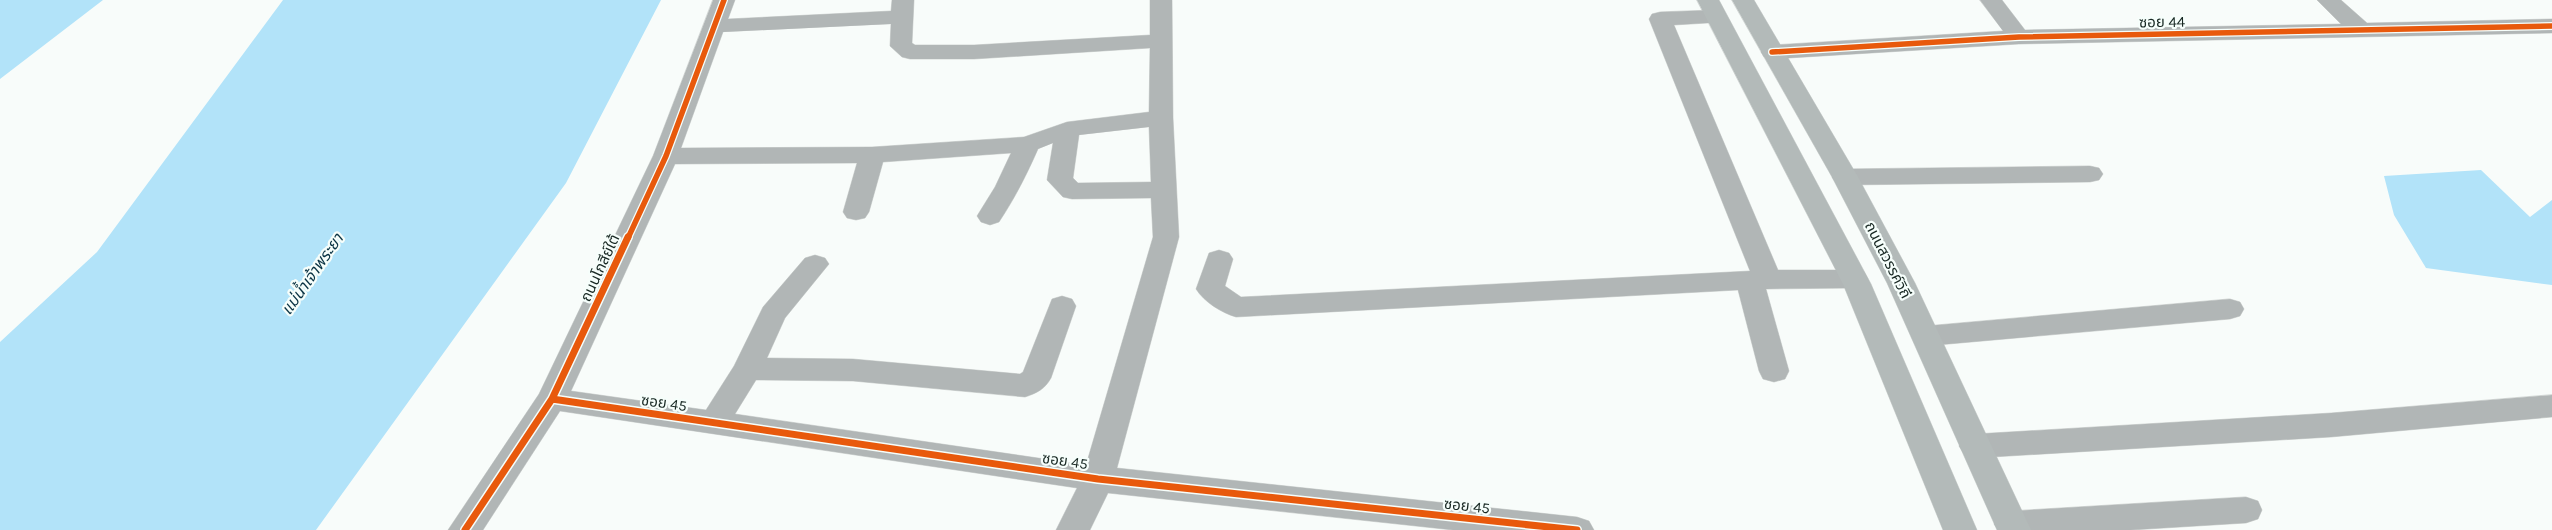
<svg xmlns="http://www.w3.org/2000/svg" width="2552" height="530" font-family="Karla,'Noto Sans Thai',sans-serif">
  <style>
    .water { fill: #b2e3f9 }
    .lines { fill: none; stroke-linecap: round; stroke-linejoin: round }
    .minor-casing { stroke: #d5d9d7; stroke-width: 1 }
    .major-casing { stroke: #d5d9d7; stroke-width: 1 }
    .minor { fill: #b1b6b6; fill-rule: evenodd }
    .major { fill: #b3bab9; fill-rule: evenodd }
    .cycleway-far1-casing { stroke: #f6fefb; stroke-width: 8 }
    .cycleway-casing { stroke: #f6fefb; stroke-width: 10 }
    .cycleway-far1 { stroke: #e8590c; stroke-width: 5.5 }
    .cycleway { stroke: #e8590c; stroke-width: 7 }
    .labels { text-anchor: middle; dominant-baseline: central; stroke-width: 4.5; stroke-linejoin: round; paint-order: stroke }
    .street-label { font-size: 15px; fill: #172722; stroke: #f6fefb }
    .water-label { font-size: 16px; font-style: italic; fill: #093344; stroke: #f6fefb }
  </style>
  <rect width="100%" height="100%" fill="#f8fcfa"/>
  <path class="water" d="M0 0H103L0 79Z
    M283 0H661L566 183 316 530H0V342L97 252Z
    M2481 170 2530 217 2552 200V285L2426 268 2394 215 2384 176Z"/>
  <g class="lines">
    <defs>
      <path id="minor" d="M713 0H735L728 19 891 11 892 0H914L912 43 915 45H974L1150 35V0H1172L1173 118 1179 237 1117 468 1577 517 1589 521 1594 530H1453L1108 493 1090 530H1056L1077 488 560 411 483 530H448L539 394 653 156ZM891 24 890 46 902 57 910 59H974L1150 48 1149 112 1067 122 1024 137 872 147 681 148 723 32ZM1149 127 1151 182 1078 183 1073 178 1079 135ZM1053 143 1047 180 1063 197 1072 199 1151 198 1153 237 1086 465 735 414 756 380 853 381 1025 397C1037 393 1045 389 1051 378L1076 306 1072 299 1062 296 1052 299 1023 372 1020 374 853 359 767 358 785 318 829 264 825 258 815 255 805 258 763 307 734 366 706 410 571 391 675 164 857 163 843 212 847 218 856 220 865 218 869 212 883 162 1011 153 995 187 977 216 981 222 990 225 999 222C1015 198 1027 174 1038 149Z
        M1980 0H2002L2025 30 2341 24 2317 0H2341L2367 23 2552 19V33L2019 44 1772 59 1764 57 1761 52 1764 47 1772 45 2003 31Z
        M1716 10 1724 12 1727 17 1724 22 1674 25 1778 270H1854L1864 272 1868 279 1864 286 1854 288 1766 289 1789 371 1785 379 1774 382 1763 379 1759 371 1738 290 1236 317C1222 313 1204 302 1196 289L1209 253 1219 250 1229 253 1233 259 1225 286 1241 297 1750 271 1649 19 1652 14 1660 12Z
        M2090 166 2099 168 2103 174 2099 180 2090 182 1845 185 1836 183 1832 177 1836 171 1845 169Z
        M2230 299 2240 302 2244 309 2240 316 2230 319 1926 346 1916 343 1911 336 1916 329 1926 326Z
        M2552 395V417L2331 437 1975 458 1964 454 1959 446 1964 438 1975 434 2331 413Z
        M2246 497 2258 501 2262 510 2258 519 2246 523 2131 530H1998L1994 524 1999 515 2011 511Z"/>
      <path id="major" d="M1697 0H1719L1871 284 1977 530H1943L1843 284Z
        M1732 0H1754L1858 177 1915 283 2031 530H1997L1887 283 1832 177Z"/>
    </defs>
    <use href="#minor" class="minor-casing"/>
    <use href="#major" class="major-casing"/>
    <use href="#minor" class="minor"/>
    <use href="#major" class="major"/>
    <defs>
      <path id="cycleway-far1" d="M1772 52 2019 37 2552 26
        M628 238 666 156 724 0"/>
      <path id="cycleway" d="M552 399 1098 479 1577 530
        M465 530 552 399 628 237"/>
    </defs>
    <use href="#cycleway-far1" class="cycleway-far1-casing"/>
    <use href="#cycleway" class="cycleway-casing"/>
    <use href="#cycleway-far1" class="cycleway-far1"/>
    <use href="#cycleway" class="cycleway"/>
  </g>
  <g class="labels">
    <g class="street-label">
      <text transform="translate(2162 22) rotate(-1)">ซอย 44</text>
      <text transform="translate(1888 260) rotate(63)">ถนนสวรรค์วิถี</text>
      <text transform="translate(600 268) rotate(-65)">ถนนโกสีย์ใต้</text>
      <text transform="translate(664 403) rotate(8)">ซอย 45</text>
      <text transform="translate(1065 461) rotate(8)">ซอย 45</text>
      <text transform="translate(1467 506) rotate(6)">ซอย 45</text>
    </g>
    <g class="water-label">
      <text transform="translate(312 274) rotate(-55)">แม่น้ำเจ้าพระยา</text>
    </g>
  </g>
</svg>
